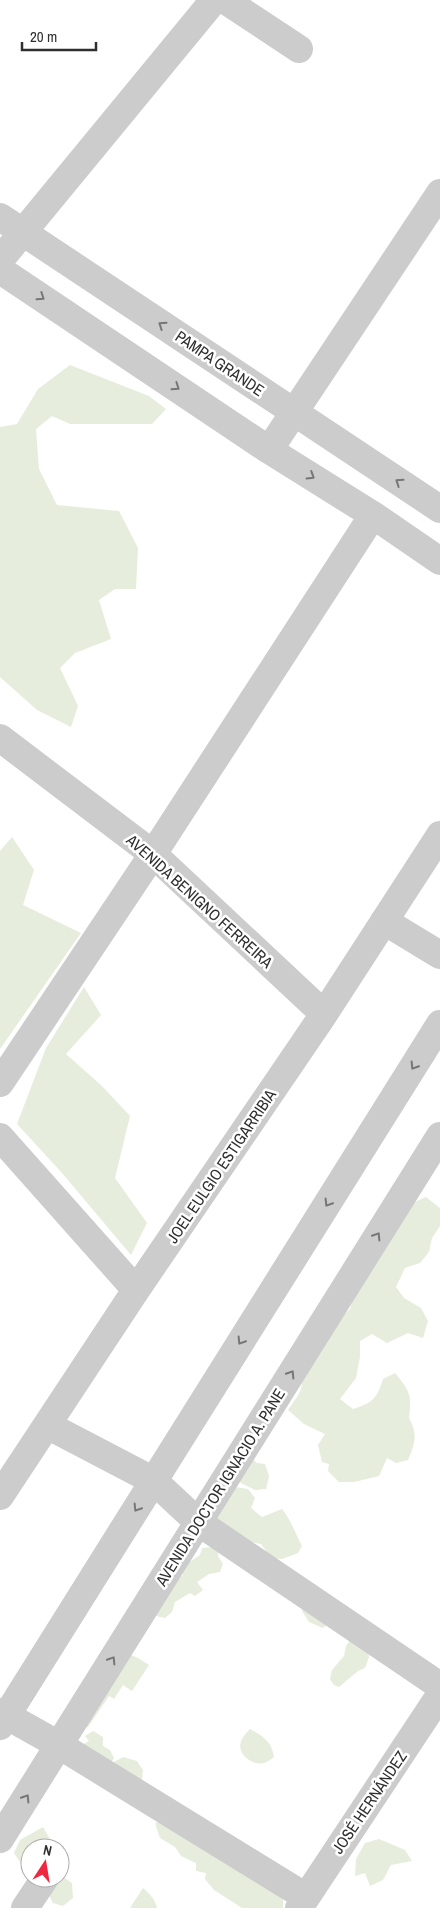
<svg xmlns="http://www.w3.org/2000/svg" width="440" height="1908" font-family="'Archivo Narrow',sans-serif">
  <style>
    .green { fill: #e6eddc }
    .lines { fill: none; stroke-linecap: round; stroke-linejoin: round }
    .minor { stroke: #ccc; stroke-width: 28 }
    .oneway { stroke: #767676 }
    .labels { text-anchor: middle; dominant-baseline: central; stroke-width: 5; stroke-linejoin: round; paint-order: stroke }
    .street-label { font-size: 16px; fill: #2f2f2f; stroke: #fff }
  </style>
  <rect width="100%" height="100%" fill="#fff"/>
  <path class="green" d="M70 365 149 396 166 409 152 424H70L52 416 36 429 39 469 57 505 119 511 138 548 136 589H115L99 600 111 639 75 653 60 668 78 706 71 727 37 710 0 677V427L17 424 38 389Z
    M12 837 34 870 23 905 81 933 0 1049V851Z
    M84 987 101 1015 66 1054 102 1086 130 1116 115 1178 147 1223 131 1255 62 1173 17 1124 46 1048Z
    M426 1197 440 1208V1226L432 1238 429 1252 420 1263 405 1268 396 1287 404 1298 421 1308 428 1321 423 1338 408 1333 387 1343 372 1334 360 1341V1357L356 1378 340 1399 353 1409C372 1403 377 1399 383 1379L395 1373C410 1391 412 1396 409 1418 418 1434 415 1444 408 1460L396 1463 387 1458 379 1476 354 1482H339L328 1471 329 1464 322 1462 318 1445 325 1434 304 1424 288 1410C301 1391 304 1390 301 1367L322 1352 320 1343 338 1320 350 1309 356 1290 410 1204Z
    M250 1457 257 1463 265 1464 269 1476 266 1489 255 1490 239 1482Z
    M222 1485 248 1489 255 1498 251 1508 262 1517 282 1509C291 1520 295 1533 302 1546L298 1553 282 1559 271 1558 261 1544 250 1542 218 1528 211 1502Z
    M213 1547 219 1550 218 1556 223 1564 220 1572 209 1574 197 1582 203 1590 195 1596 190 1593 175 1602 172 1612 165 1618 156 1616 158 1606 179 1578 183 1575 182 1567 200 1555 202 1548Z
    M305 1601 329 1623 323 1628 309 1622 302 1611Z
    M353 1636 369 1642V1657L365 1668 358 1671 339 1687 334 1685 330 1679 332 1670 344 1656 346 1646Z
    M126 1653 138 1658 149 1665 132 1691 123 1685 114 1699 109 1696 88 1727 80 1730Z
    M250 1729C263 1736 272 1742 274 1757 271 1759 267 1762 264 1763 250 1766 235 1752 242 1739 244 1735 247 1732 250 1729Z
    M93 1731 103 1737V1746L110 1750 114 1758 109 1766 82 1745 89 1741 85 1736Z
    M123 1757 137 1761 143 1770 142 1779 137 1786 114 1775V1762Z
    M172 1819 283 1893V1908H242L214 1890 205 1879 206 1873 196 1871V1863L181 1856 175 1847 160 1838 155 1823Z
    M43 1827 52 1843 59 1848H30V1868L22 1865 14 1853 20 1840Z
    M379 1839 405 1850 412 1861 391 1865 383 1880 370 1886 365 1873 355 1876 356 1859 365 1843Z
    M63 1877 72 1883 73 1898 63 1906 53 1903 47 1892 58 1878Z
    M143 1888C150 1894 155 1899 157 1908H130Z"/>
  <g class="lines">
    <path class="minor" d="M225 0 299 49
      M0 217 440 509
      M0 260 214 0
      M0 270 269 450 373 515 440 561
      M269 450 440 193
      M0 738 153 854 324 1014
      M384 921 440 955
      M0 1083 153 854 373 515
      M0 1137 136 1290
      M47 1425 154 1481 198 1522 440 1686
      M0 1496 136 1290 324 1014 440 835
      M0 1712 59 1745 306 1897
      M0 1726 440 1024
      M0 1839 440 1136
      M25 1908 45 1878
      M299 1908 440 1695"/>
  </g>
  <defs><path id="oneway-chevron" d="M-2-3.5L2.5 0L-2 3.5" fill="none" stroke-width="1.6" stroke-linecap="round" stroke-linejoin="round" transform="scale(1.25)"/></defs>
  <g class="oneway">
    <use href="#oneway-chevron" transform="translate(41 297) rotate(34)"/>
    <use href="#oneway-chevron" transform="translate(162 325) rotate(-146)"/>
    <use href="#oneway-chevron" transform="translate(176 387) rotate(34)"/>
    <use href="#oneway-chevron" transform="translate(311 476) rotate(32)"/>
    <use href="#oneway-chevron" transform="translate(399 482) rotate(-146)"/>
    <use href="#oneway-chevron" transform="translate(414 1066) rotate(122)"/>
    <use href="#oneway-chevron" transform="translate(328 1203) rotate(122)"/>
    <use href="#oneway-chevron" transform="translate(377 1236) rotate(-58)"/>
    <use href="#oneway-chevron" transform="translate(241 1341) rotate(122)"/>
    <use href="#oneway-chevron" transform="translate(291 1374) rotate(-58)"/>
    <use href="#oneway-chevron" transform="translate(137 1508) rotate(122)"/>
    <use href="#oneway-chevron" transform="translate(112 1660) rotate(-58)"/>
    <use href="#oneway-chevron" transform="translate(26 1798) rotate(-58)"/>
  </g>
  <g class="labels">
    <g class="street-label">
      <text transform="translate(220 363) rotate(34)">PAMPA GRANDE</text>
      <text transform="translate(200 901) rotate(42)">AVENIDA BENIGNO FERREIRA</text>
      <text transform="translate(221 1166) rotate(-56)">JOEL EULGIO ESTIGARRIBIA</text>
      <text transform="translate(220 1487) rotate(-58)">AVENIDA DOCTOR IGNACIO A. PANE</text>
      <text transform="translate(369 1802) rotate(-56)">JOSÉ HERNÁNDEZ</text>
    </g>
  </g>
  <g transform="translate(45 1863) rotate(12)"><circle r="24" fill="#ffffff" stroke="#acacac"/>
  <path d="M0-4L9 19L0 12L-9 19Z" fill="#ef2842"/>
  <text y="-8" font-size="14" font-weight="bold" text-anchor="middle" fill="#2f2f2f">N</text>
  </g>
  <path d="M22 42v8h74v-8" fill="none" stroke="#2f2f2f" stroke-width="2.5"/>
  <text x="30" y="42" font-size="15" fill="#2f2f2f" stroke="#ffffff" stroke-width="4" paint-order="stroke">20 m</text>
</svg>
